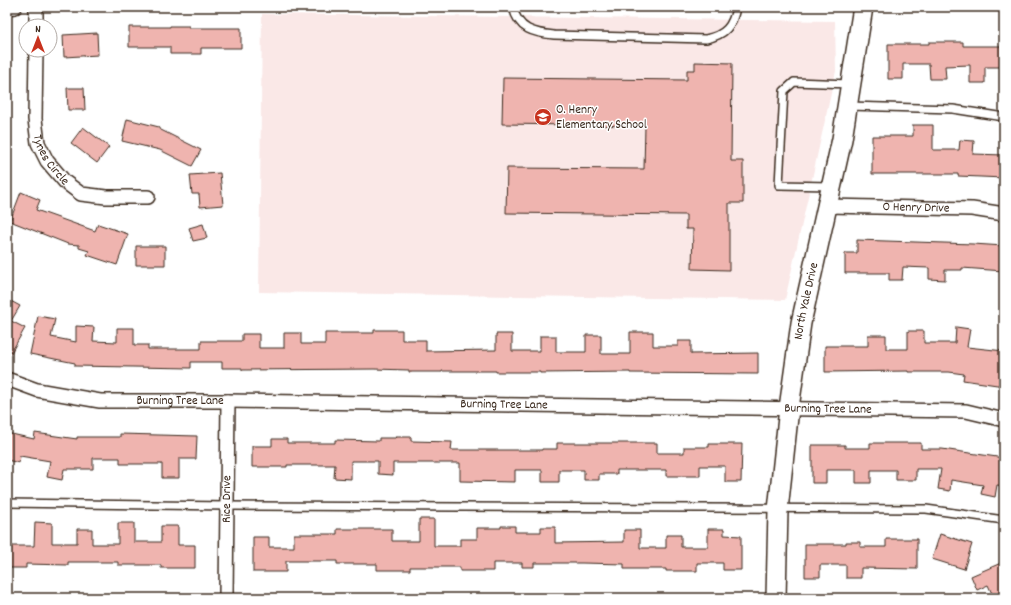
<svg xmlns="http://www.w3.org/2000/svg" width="1011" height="605" font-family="Dekko,sans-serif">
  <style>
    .built { fill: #fae8e7 }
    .building { fill: #efb4af; stroke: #3b2a1e }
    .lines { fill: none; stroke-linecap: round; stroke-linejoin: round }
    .lane-casing { stroke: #3b2a1e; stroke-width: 10 }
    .street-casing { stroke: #3b2a1e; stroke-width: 16 }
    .secondary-casing { stroke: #3b2a1e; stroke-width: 22 }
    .lane { stroke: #fff; stroke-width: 7 }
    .street { stroke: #fff; stroke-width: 13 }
    .secondary { stroke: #fff; stroke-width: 19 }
    .labels { text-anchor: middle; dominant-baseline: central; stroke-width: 3; stroke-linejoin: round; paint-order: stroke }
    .poi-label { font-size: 13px; fill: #3b2a1e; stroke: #fff; text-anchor: start }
    .street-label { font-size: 13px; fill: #3b2a1e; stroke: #fff }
  </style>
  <rect width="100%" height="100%" fill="#fff"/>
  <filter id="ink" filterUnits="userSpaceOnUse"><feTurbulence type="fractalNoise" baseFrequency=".025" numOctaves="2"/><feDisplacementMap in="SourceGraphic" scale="8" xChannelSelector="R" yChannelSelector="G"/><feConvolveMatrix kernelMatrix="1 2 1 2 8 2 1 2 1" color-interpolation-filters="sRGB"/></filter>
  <g filter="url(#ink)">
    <path class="built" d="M262 14 835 21 836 71 785 300 259 292Z"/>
    <path class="building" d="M170 26H189V28H241V48H201V54H170V47H129V27H170Z
      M97 33 98 55 64 57 63 35Z
      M929 42H963V46H1004V67H985V83H970V65L945 66 946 79H930L929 64H903V79H888V44H929Z
      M695 62 732 63 731 161H743V203H729V270L692 269 693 229H686V215L506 213 507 168 644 169 645 126 502 124 503 78 687 80V70H695Z
      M67 88H84L85 110H68Z
      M127 119 159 127V129L201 150 192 166 160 150 122 141Z
      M913 125H933V150H959L960 140 974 141 973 154 1004 155V178L958 176V174H872V136H913Z
      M83 127 109 147 97 163 71 143Z
      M220 173 223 205 200 207 199 194H192L190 175Z
      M21 192 40 200 36 210 95 231 98 224 128 234 117 265 87 255 89 251 79 248V245L68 244 10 221Z
      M203 224 207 238 193 241 189 228Z
      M857 240 973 244 1004 246V271L962 268V270H945V280L929 279V268L903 267 902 280H889V273H845V253H857Z
      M136 246H165V265H136Z
      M7 299 20 306 11 321 25 328 7 360Z
      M38 316 55 319 51 337 76 342V326L94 327 93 341 117 342V328H134V345H148V349H201V341H242V334H259V348H284V333H301V344H325V333H374V330H402V340H426V351L496 350V334H512V351H540V336H556V352H586V335H601V354H630V332H653V346H678V341H691V354L758 353V374L630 373V372L540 373V372H496V371H442V372H409V370L374 369 242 370V368H222V362H191V368L75 366V363L30 354Z
      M956 327 970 329 967 347 1004 351V386L963 380 964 374 949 372H908V371L825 372V346H868V335H886V349H908V331H924V343H955Z
      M7 433 34 439 35 433 77 439V437H120V434L197 436 196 459H179V478H162V464H120V458H93V469H64L62 480 47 477 50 461 20 456 19 463 7 460Z
      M396 437H411V441L452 442 451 450H542V449H557V443H657V453H684V447H709V444H742L741 482H725V466H700V476H666V470H617V474H599V480H584V470H559V482H542V470H515V482L460 481V463H393V475L378 474V461H351V479L334 478 335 465H287V467H252V446H272V439H287V443H335V440L379 441V438H395Z
      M870 443H921V449H942L1004 458V486L997 485 995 497 981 494 983 485 951 480 950 491 938 489 941 469H916V480H896V470H871V483H856V470H826V483H812V445H845V448H870Z
      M419 519H434V546H460V539H477V528H501V526H515V532H541V527H555V543L624 542V530H640V548H666V535H681V547H708V529H724V535L741 536V570H723V563H697V571H666V569H624V564L582 563H534V567H522V563H493V571H460V567H410V570H377V564H337V561H286V572H253V537H269V547H294V534H337V529H392V541H419Z
      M35 522 52 523V543H77V529H92V544H118V523H134V542H161V526H178V545H195V568H161V565H118V562H68V565L26 564V568H7V546H34Z
      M940 534 972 544 964 569 932 559Z
      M886 539H917V569L861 568V578H846V565H820V577H805V544H846V542H860V547H886Z
      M1001 563 1004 569V598H994L988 585 977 590 971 576Z"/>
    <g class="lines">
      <defs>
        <path id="lane" d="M513 7C518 30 534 33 554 35L706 39C725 35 733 26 736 7
          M849 106 953 109 1004 117
          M831 186 779 185 784 91 794 82 850 84
          M7 503 227 506 926 509 1004 520"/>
        <g id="street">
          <path d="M7 8 15 7"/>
          <path d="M36 26V7"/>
          <path id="s1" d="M36 50 35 119 38 143 47 161 65 182 81 194 106 197H148"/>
          <path id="s2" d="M828 206 972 209 1004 214"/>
          <path id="s3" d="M7 379 37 390 100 401H228L966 411 1004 420"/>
          <path id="s4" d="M226 598 228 401"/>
        </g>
        <g id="secondary">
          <path id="s5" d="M776 598 778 510 789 408 801 323 842 139 863 7"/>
        </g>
      </defs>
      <use href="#lane" class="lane-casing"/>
      <use href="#street" class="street-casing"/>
      <use href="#secondary" class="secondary-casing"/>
      <use href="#lane" class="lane"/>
      <use href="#street" class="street"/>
      <use href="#secondary" class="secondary"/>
    </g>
  </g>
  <defs>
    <symbol id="school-disc" viewBox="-11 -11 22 22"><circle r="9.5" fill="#c8321e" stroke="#fff"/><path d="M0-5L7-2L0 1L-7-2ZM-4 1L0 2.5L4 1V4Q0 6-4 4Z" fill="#fff"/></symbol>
  </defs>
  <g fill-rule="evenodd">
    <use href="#school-disc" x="533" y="107" width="20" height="20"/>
  </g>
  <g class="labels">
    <g class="poi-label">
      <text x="556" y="110">O. Henry<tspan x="556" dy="15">Elementary School</tspan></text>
    </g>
    <g class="street-label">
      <text stroke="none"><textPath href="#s1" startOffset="114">Tynes Circle</textPath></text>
      <text stroke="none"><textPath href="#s2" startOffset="88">O Henry Drive</textPath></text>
      <text stroke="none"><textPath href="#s5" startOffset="299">North Yale Drive</textPath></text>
      <text stroke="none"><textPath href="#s3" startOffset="176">Burning Tree Lane</textPath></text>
      <text stroke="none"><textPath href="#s3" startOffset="500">Burning Tree Lane</textPath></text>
      <text stroke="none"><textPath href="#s3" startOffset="824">Burning Tree Lane</textPath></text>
      <text stroke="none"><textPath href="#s4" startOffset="99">Rice Drive</textPath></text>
    </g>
  </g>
  <rect width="1011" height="605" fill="none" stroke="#fff" stroke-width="24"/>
  <rect x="12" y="12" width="987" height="581" fill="none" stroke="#3b2a1e" stroke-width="1.5" filter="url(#ink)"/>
  <g transform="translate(38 38)"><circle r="19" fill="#ffffff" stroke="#b1aaa5"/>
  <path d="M0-3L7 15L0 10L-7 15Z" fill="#c8321e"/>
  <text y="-6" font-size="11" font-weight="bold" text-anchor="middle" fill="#3b2a1e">N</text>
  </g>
</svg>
